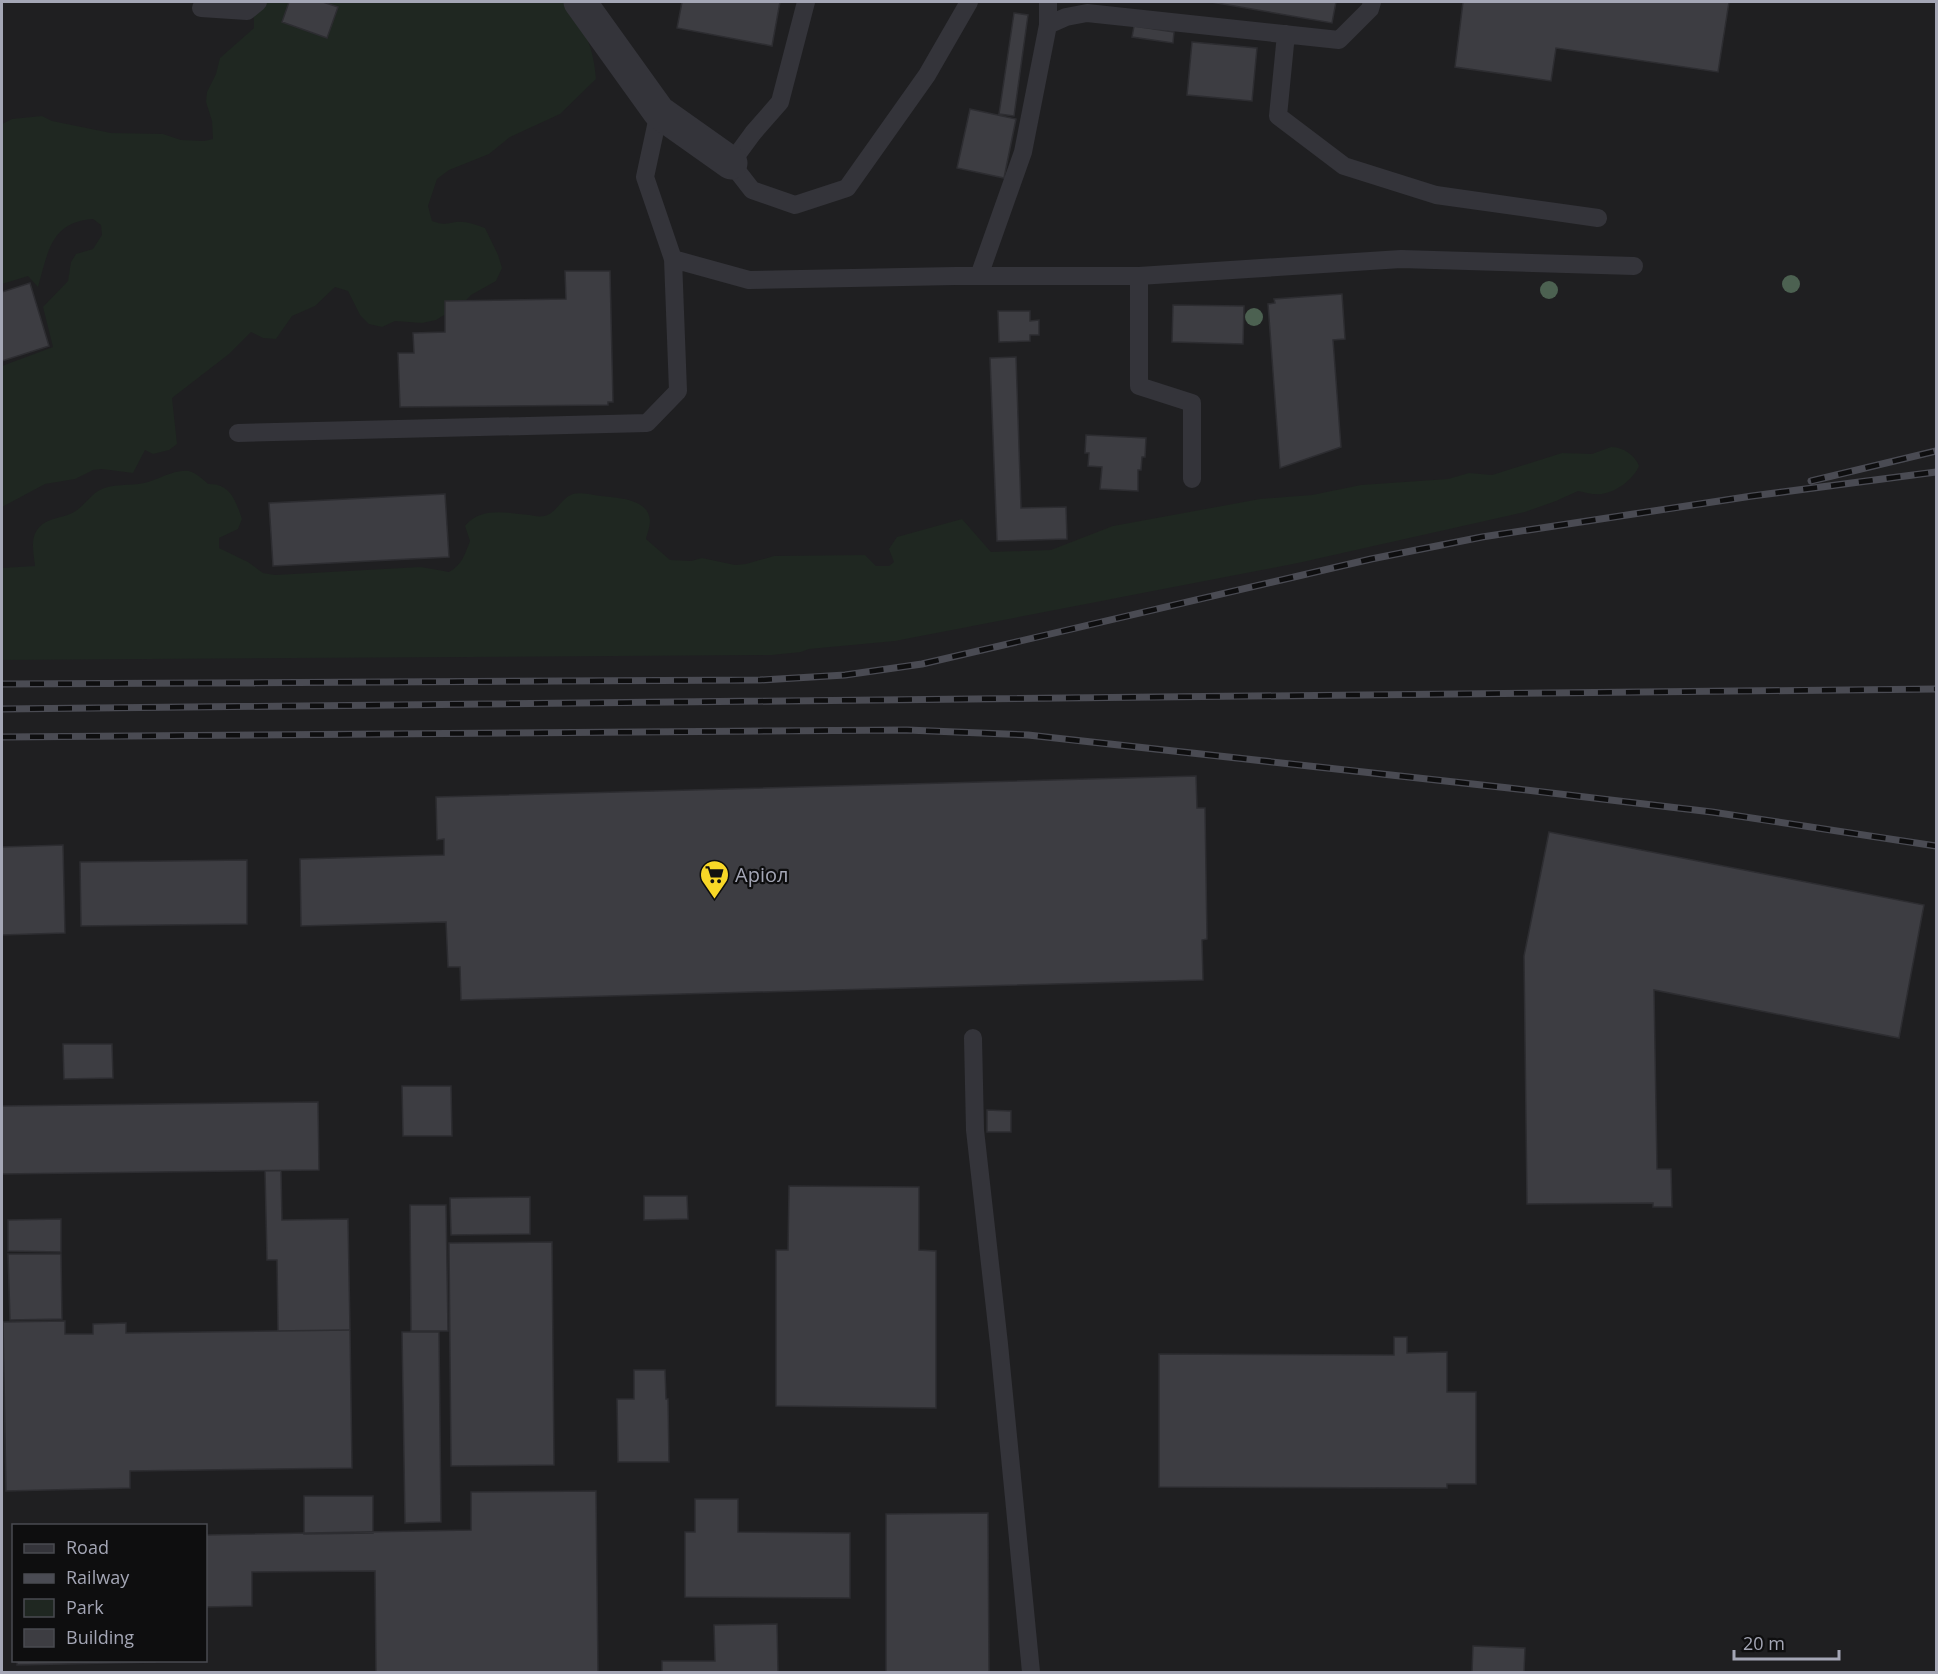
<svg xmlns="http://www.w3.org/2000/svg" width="1938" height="1674" font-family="'Open Sans',sans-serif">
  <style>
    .built { fill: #1f1f21; fill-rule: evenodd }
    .green { fill: #1f2721 }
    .building { fill: #3d3d42; stroke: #2d2d31; stroke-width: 1.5 }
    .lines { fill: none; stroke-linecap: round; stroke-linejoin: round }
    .service { stroke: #34343a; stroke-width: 18 }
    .minor { stroke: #34343a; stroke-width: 33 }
    .rail-casing { stroke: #4a4b53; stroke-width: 7 }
    .rail { stroke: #0e0e0f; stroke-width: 4.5; stroke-dasharray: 14; stroke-linecap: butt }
    .tree { fill: #4c6151 }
    .labels { text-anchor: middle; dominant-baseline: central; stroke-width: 4.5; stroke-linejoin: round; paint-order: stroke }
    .poi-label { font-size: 20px; fill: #a4a6b5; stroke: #0e0e0f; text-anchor: start }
  </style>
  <rect width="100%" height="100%" fill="#131314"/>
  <path class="built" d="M2 2H1936V1672H2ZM14 1526H206V1660H14Z"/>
  <path class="green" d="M239 2H563C584 25 594 48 596 79L560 114 510 137 489 154 449 170 437 179 428 206 432 221C444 225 444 224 456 222 466 221 476 225 485 228L498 255 502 268 496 281 471 295 462 304 436 320 422 323 395 321 382 327 369 324 360 315 348 291 335 287 315 306 292 316 276 339 263 338 251 332 229 354 172 398 177 444 169 450 153 454 145 450 133 473 102 469 93 470 75 479 45 484 2 507V366L53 347 43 307 68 281 71 262 76 254 93 249 102 235 101 225 93 219C50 222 48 253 38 287L28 276 2 284V124L12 119 42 116 52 121 111 133 163 134 181 140 204 141 213 139 212 121 206 102 207 92 216 74 220 58 254 28V18Z
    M1611 447C1623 447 1635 455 1639 466 1634 478 1619 490 1606 493 1597 496 1587 493 1578 491L1556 501 1525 512 1298 563 895 641 809 649 801 652 772 655 2 660V568L35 566C34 555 30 540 37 530 46 517 62 519 74 512 83 507 89 497 98 491 111 483 130 486 144 483 158 480 174 469 189 471 196 473 203 479 208 484 230 483 236 501 242 519L238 529 219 538V548L248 562 263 573 275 575 421 567 449 572C462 565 465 554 470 541L465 526C481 506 507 513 530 515 534 516 540 517 544 516 556 514 561 498 573 494 581 492 592 495 601 496 616 498 649 498 650 521 650 527 647 534 646 539L670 560 691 561 702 558 735 565 746 564 774 556 865 555 876 566H889L894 562 889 549 897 537 962 519 991 552 1051 550 1113 526 1260 499 1312 495 1361 485 1448 479 1469 473 1492 475 1562 453 1592 454Z"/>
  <path class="building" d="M289 2H323L338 7 327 38 282 22Z
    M682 2H780L772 46 677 28Z
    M1211 2H1336L1332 23Z
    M1463 2H1729L1718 72 1556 48 1551 81 1455 67Z
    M1014 13 1028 15 1014 116 999 114Z
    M1134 26 1174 32 1173 43 1132 37Z
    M1192 42 1257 48 1252 101 1187 95Z
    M970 109 1016 119 1004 178 957 168Z
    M565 271H610L613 402H608V405L400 407 398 353H414L413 333 445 332V301L566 299Z
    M30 283 49 346 2 361V292Z
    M1342 294 1345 339 1333 340 1341 447 1280 468 1268 304 1275 303 1274 299Z
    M1173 305 1244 306 1243 344 1172 342Z
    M998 311H1030V321L1039 320V335H1030V341L999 342Z
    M1016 357 1021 508 1066 507 1067 539 997 541 990 358Z
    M1086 435 1146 438 1145 457H1142L1141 470H1138V491L1100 489 1102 467 1088 466 1089 453H1085Z
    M445 494 449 557 273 566 269 503Z
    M1196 776 1197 808H1205L1207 939 1202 940 1203 980 461 1000 460 967H448L446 922 301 926 300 859 444 855V839L437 840 436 797Z
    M1549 832 1924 905 1899 1038 1654 990 1657 1169H1671L1672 1207H1653V1203L1527 1204 1524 956Z
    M63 845 65 933 2 935V847Z
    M247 860V924L81 926 80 862Z
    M63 1044H112L113 1078 64 1079Z
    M402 1086H451L452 1136H403Z
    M318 1102 319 1170 2 1174V1106Z
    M987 1110 1011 1111V1132H987Z
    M265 1171H281L282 1220 348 1219 350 1330 278 1331 277 1260H267Z
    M789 1186 919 1187V1250L936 1251V1408L776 1406V1250H788Z
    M644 1196H687L688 1219 644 1220Z
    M530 1197V1234L451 1235 450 1198Z
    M410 1205H446L448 1331H411Z
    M61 1219V1252L8 1251V1220Z
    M552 1242 554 1465 451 1466 449 1243Z
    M8 1254H61L62 1319 10 1320Z
    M65 1321V1334H93V1324L126 1323V1333L350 1330 352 1468 130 1471V1488L6 1491 3 1322Z
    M402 1332H439L441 1522 405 1523Z
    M1394 1337H1407V1353L1447 1352V1392H1476V1484H1447V1488L1159 1487V1354L1394 1355Z
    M634 1370H665L666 1399H668L669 1462H618L617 1399H634Z
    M596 1491 598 1672H376L375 1571 252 1572V1606L206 1607V1535L471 1530V1492Z
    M304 1496H373V1533L304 1534Z
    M695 1499H738V1532L850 1533V1598L685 1597V1532H695Z
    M988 1513 989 1672H886V1514Z
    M777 1624 778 1672H662V1661H715L714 1625Z
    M1473 1646 1525 1648 1524 1672H1472Z
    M17 1660H155V1662L17 1665Z"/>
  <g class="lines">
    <path class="service" d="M806 2 780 102 753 133 731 163 752 190 795 205 847 188 927 75 969 2
      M201 8 247 11 258 2
      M1048 25V2
      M1286 34 1278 116 1344 166 1436 195 1598 218
      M659 112 645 177 673 259 749 280 955 276H1139L1401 259 1634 266
      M979 276 1023 152 1048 25 1066 17 1087 13 1339 40 1370 9 1372 2
      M1139 276V386L1192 403V479
      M238 433 647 423 678 391 673 259
      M973 1038 975 1130 999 1344 1031 1672"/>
    <path class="minor" d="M580 2 659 112 731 163"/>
    <defs>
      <path id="rail" d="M1811 481 1936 451
        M2 684 760 680 845 675 922 664 1371 559 1482 537 1752 496 1936 472
        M2 709 1936 689
        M2 737 907 730 1028 735 1509 788 1712 812 1936 846"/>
    </defs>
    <use href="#rail" class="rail-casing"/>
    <use href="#rail" class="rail"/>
  </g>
  <g class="tree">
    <circle cx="1791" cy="284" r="9"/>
    <circle cx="1549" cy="290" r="9"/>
    <circle cx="1254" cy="317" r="9"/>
  </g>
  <defs>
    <symbol id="supermarket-pin" viewBox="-11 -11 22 30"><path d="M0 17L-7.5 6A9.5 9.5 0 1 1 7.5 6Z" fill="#f8d727" stroke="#0e0e0f"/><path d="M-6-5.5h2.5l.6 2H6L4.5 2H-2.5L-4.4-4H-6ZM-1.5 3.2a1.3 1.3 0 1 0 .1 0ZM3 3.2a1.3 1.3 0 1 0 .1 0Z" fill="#111"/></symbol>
  </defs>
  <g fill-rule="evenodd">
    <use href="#supermarket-pin" x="698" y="858" width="33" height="45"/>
  </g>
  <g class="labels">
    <g class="poi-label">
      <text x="735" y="874">Аріол</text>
    </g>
  </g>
  <rect width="1938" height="1674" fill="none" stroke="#a4a6b5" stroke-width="6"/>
  <rect x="12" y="1524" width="195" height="138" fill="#0e0e0f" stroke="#4a4b51" stroke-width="1.5"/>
  <rect x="24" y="1544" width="30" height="9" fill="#34343a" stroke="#4a4b51" stroke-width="1.5"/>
  <text x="66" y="1554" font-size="18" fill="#a4a6b5">Road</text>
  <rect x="24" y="1574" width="30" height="9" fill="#4a4b53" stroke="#4a4b51" stroke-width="1.5"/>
  <text x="66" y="1584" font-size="18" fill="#a4a6b5">Railway</text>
  <rect x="24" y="1599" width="30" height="18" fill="#1f2721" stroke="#4a4b51" stroke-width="1.5"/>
  <text x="66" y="1614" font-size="18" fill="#a4a6b5">Park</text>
  <rect x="24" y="1629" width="30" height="18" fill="#3d3d42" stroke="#4a4b51" stroke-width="1.5"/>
  <text x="66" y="1644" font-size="18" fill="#a4a6b5">Building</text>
  <path d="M1734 1650v9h105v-9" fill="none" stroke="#a4a6b5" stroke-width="3"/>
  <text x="1743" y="1650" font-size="18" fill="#a4a6b5" stroke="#0e0e0f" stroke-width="4.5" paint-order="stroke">20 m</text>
</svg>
